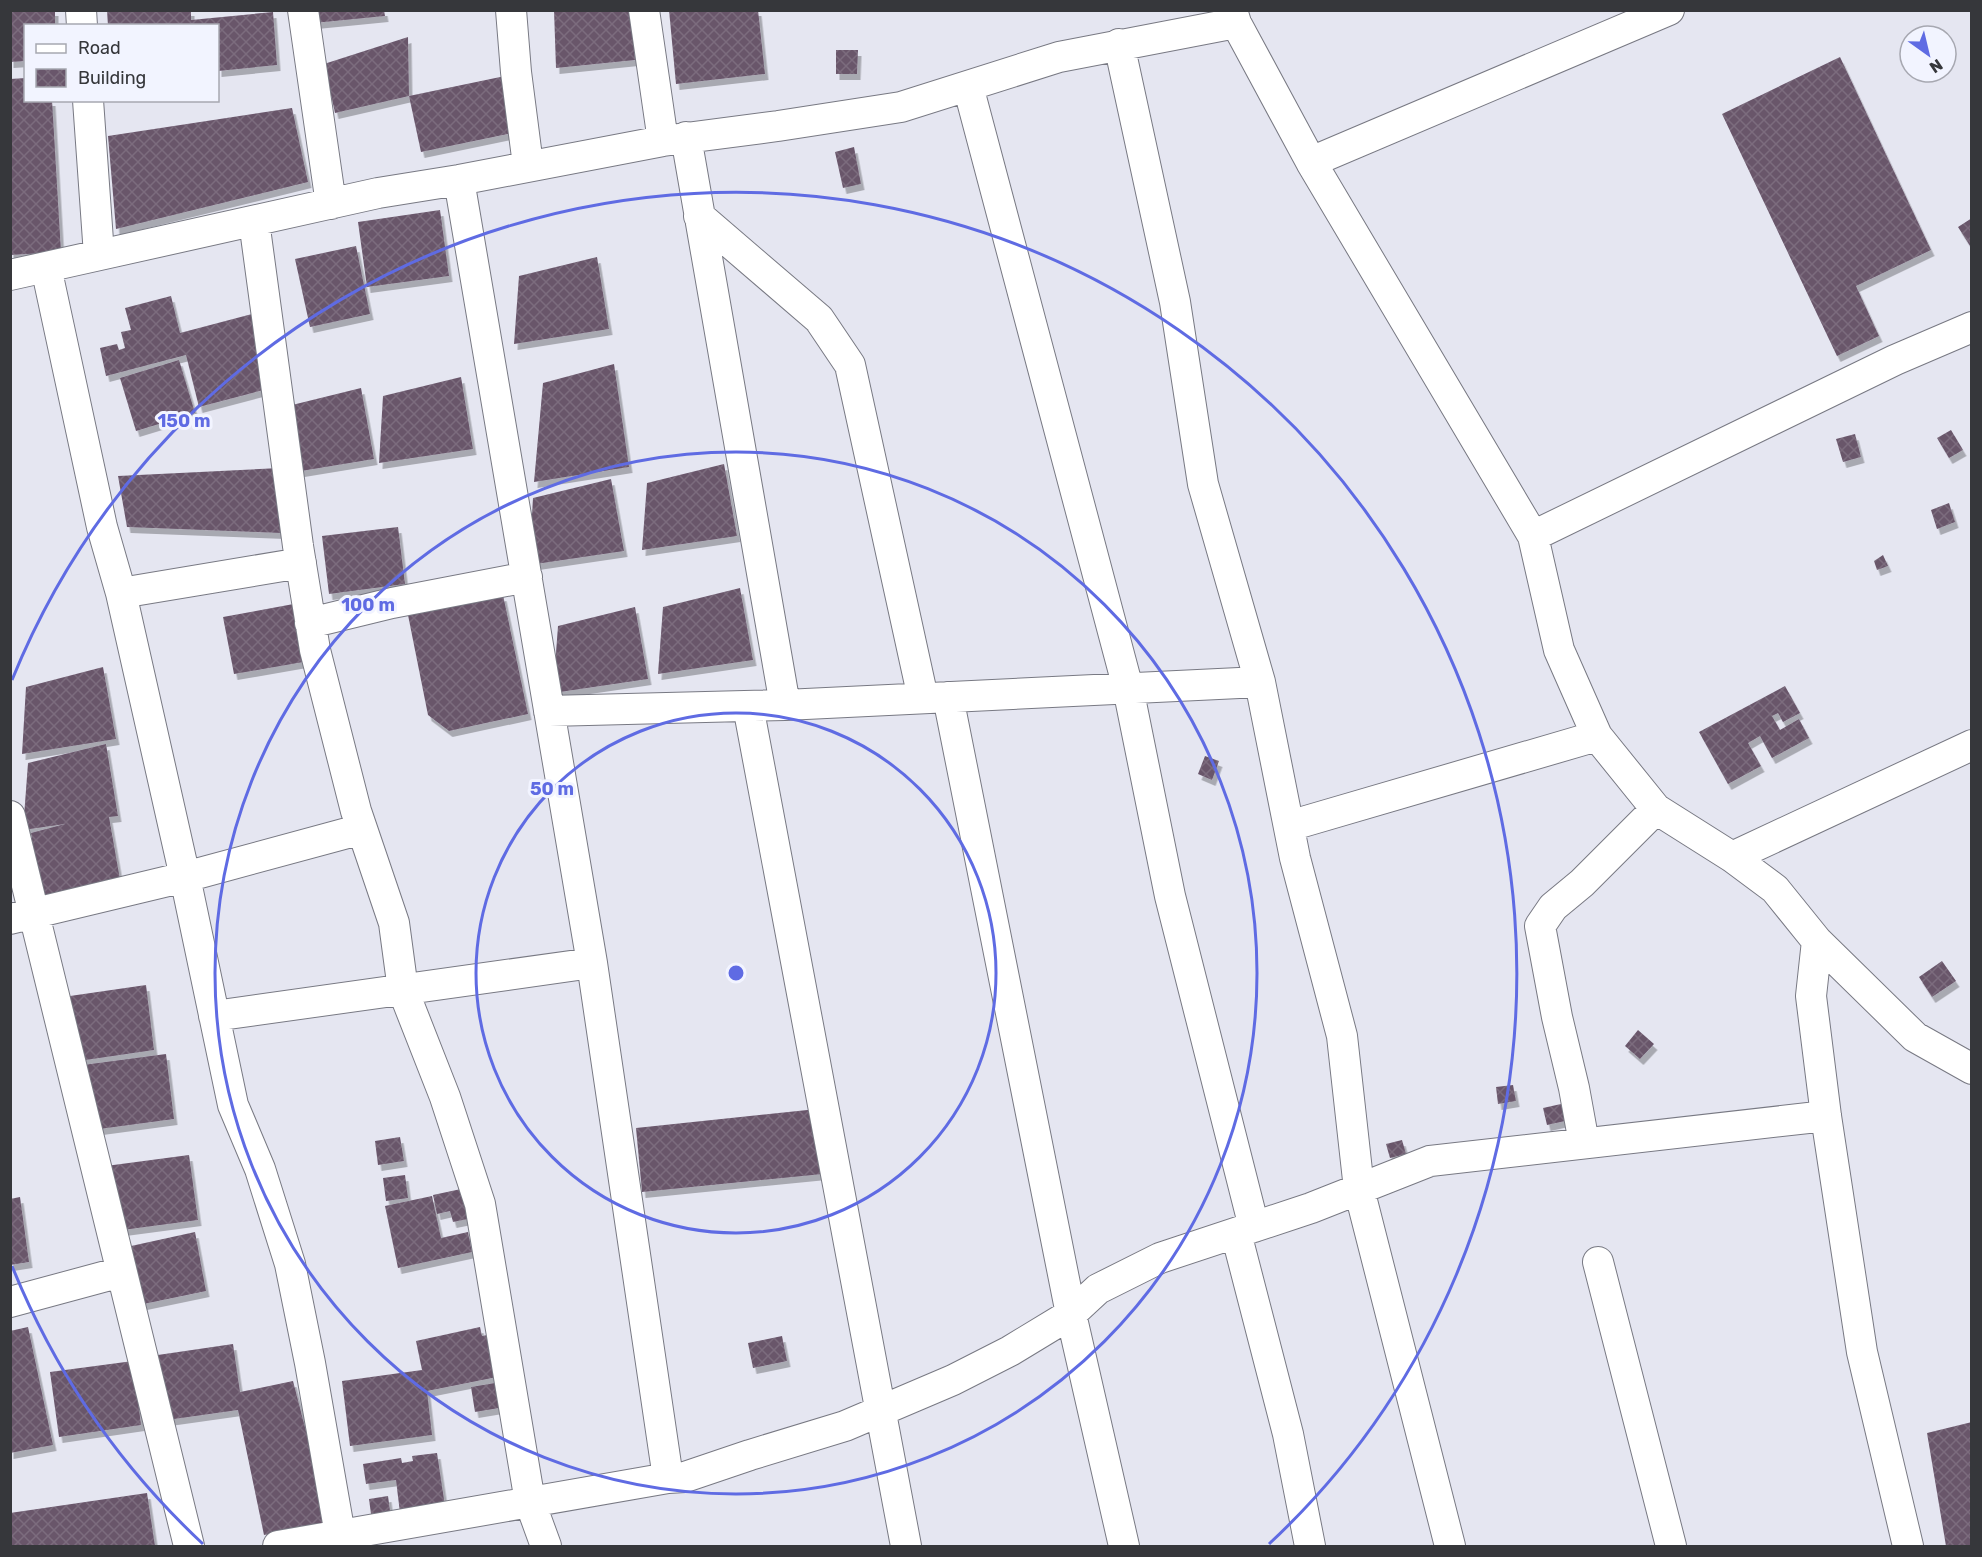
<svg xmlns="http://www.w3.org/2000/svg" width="1982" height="1557" font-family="Rubik,sans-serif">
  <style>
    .building { fill: url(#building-cross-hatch); filter: url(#shadow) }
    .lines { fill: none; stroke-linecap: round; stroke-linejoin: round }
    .street-casing { stroke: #787983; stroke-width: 32 }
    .street { stroke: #fff; stroke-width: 30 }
    .ring { fill: none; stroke: #5f6be3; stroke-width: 3 }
    .centre { fill: #5f6be3; stroke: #f2f4ff; stroke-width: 3 }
    .ring-label { font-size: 18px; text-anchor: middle; font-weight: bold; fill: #5f6be3; stroke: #f2f4ff; stroke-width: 6; stroke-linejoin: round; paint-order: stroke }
  </style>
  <defs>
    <pattern id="building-cross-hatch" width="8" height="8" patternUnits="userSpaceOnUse" patternTransform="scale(1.5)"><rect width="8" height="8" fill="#69566b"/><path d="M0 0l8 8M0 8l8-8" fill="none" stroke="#7b6c7d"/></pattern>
    <filter id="shadow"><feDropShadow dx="3.5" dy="6" stdDeviation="0" flood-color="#0004"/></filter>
  </defs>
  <rect width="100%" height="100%" fill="#e5e6f1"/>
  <path class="building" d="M10 10H55V26H26V61L10 62Z
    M107 10H191V20L273 12 277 65 218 71V26H108Z
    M312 10H384L385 16 314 23Z
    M554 10H631L635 60 556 68Z
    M669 10H758L765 74 676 84Z
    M408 37 409 96 505 76 517 132 421 152 409 96 335 113 324 64Z
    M836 50H858L857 74H836Z
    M1840 57 1931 250 1856 286 1879 336 1837 356 1722 114Z
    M26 78V100H52L61 252 10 255V79Z
    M292 108 308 182 116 229 108 136Z
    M854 147 861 184 843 188 835 152Z
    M440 210 449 276 367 287 358 222Z
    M1972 218V249L1958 227Z
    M356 246 370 314 310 327 295 259Z
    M597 257 609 329 514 344 519 276Z
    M171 296 180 333 252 314 271 388 199 407 186 355 106 376 100 348 117 344 119 350 125 348 121 332 131 330 125 308Z
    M179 360 195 413 136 431 120 378Z
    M614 364 629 467 534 482 543 383Z
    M461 377 473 449 379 463 383 396Z
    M361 388 374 459 295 472 284 407Z
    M1951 430 1963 450 1949 458 1937 438Z
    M1855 434 1861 457 1843 462 1836 439Z
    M724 464 737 536 642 550 647 483Z
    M280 468 282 533 127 527 118 476Z
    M611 479 624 551 529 565 533 498Z
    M1949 503 1955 522 1937 529 1931 510Z
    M398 527 405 584 329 594 322 536Z
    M1883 555 1888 566 1877 570 1874 561Z
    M740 588 753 660 658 674 663 607Z
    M503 595 528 714 449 731 428 715 408 615Z
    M299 603 309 661 234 674 223 617Z
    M635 607 648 679 553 693 558 626Z
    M103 667 116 739 22 754 26 687Z
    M1785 686 1800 713 1783 722 1778 713 1772 716 1780 730 1799 719 1809 738 1772 758 1760 736 1748 743 1761 766 1728 784 1699 732Z
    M106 744 118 816 109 817 121 885 40 899 31 833 65 824 23 830 28 763Z
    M1205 756 1219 761 1212 780 1198 774Z
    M1942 961 1956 981 1932 997 1919 977Z
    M146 985 154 1050 72 1062 63 997Z
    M1638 1030 1654 1044 1640 1059 1625 1046Z
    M166 1054 174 1119 92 1130 83 1065Z
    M1513 1085 1516 1101 1498 1104 1496 1087Z
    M1561 1104 1565 1121 1547 1125 1543 1108Z
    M817 1109 823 1174 642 1192 636 1128Z
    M400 1137 404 1161 378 1165 375 1141Z
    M1402 1140 1406 1154 1390 1158 1386 1144Z
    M189 1155 198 1220 115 1231 106 1166Z
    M405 1175 408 1198 386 1201 383 1178Z
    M461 1189 468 1219 453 1222 450 1211 437 1214 433 1195Z
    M432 1196 441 1238 468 1232 472 1252 398 1268 385 1206Z
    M20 1197 29 1262 10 1265V1199Z
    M195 1232 206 1291 134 1306 122 1248Z
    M28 1327 53 1445 10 1453V1331Z
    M480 1327 482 1336 493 1334 502 1376 427 1391 432 1435 350 1446 342 1381 422 1370 416 1341Z
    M782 1336 787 1361 753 1368 748 1343Z
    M233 1344 240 1392 293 1381 330 1524 264 1535 238 1410 160 1421 151 1356Z
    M133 1361 141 1425 59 1437 50 1372Z
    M501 1382 505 1407 475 1412 471 1387Z
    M1972 1422V1546H1946L1927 1433Z
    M437 1453 445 1506 400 1513 396 1480 366 1484 363 1464 401 1458 402 1463 413 1461 412 1456Z
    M147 1493 155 1546H10V1513Z
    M388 1496 390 1511 371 1514 369 1499Z"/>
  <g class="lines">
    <defs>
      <path id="street" d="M81 10 82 26
        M303 10 331 204
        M511 10 516 72 528 165
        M644 10 663 141
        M1236 23 1311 162 1533 536 1559 650 1597 736 1656 809 1732 857 1775 889 1817 941 1811 996 1826 1116 1862 1352 1908 1546
        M1119 44 1175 302 1203 484 1260 682 1295 858 1342 1036 1359 1189 1450 1546
        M968 86 1128 688 1170 896 1254 1227
        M88 100 99 255
        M686 137 785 705
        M1311 162 1669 10
        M459 180 592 963 668 1478
        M699 216 819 319 850 365 923 698
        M254 221 298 546 315 650 356 811 394 923 403 990 445 1097 480 1204 530 1502 546 1546
        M46 267 102 527 121 593 185 877 233 1105 260 1169 290 1264 310 1363 342 1546
        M10 275 378 193 459 180 663 141 778 126 901 107 1059 57 1236 23 1232 10
        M1533 536 1895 360 1972 327
        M121 593 301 563
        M310 623 392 603 527 577
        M948 697 1071 1314 1124 1546
        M748 706 906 1546
        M549 711 785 705 1260 682
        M10 816 189 1546
        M1289 826 1597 736
        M1732 857 1972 745
        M10 919 185 877 362 829
        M1817 941 1915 1037 1972 1069
        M214 1016 592 963
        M1584 1143 1574 1088 1557 1017 1540 926 1553 907 1582 883 1656 809
        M1236 1233 1288 1434 1310 1546
        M1598 1262 1671 1546
        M10 1302 121 1272
        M278 1546 668 1478 685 1477 750 1455 845 1426 953 1380 1010 1351 1071 1314 1098 1289 1160 1258 1311 1208 1430 1161 1826 1116"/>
    </defs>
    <use href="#street" class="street-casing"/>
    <use href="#street" class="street"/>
  </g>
  <g class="ring">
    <circle cx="736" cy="973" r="260"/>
    <circle cx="736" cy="973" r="521"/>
    <path d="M203 1544A781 781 0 0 1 12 1266M12 680A781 781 0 1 1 1269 1544"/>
  </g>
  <circle cx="736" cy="973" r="9" class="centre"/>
  <g class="ring-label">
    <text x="184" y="427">150 m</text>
    <text x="368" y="611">100 m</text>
    <text x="552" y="795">50 m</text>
  </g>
  <rect width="1982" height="1557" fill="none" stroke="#36373b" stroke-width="24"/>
  <rect x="24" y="24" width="195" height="78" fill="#f2f4ff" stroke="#a7a8b1" stroke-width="1.5"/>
  <rect x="36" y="44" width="30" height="9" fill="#ffffff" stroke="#a7a8b1" stroke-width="1.5"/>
  <text x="78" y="54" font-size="18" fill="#36373b">Road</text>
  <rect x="36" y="69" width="30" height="18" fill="url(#building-cross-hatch)" stroke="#a7a8b1" stroke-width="1.5"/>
  <text x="78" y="84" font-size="18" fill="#36373b">Building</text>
  <g transform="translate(1928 54) rotate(146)"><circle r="28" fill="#f2f4ff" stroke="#a7a8b1" stroke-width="1.5"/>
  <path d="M0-4.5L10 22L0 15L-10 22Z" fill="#5f6be3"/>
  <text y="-9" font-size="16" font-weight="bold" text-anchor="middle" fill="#36373b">N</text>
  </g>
</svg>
